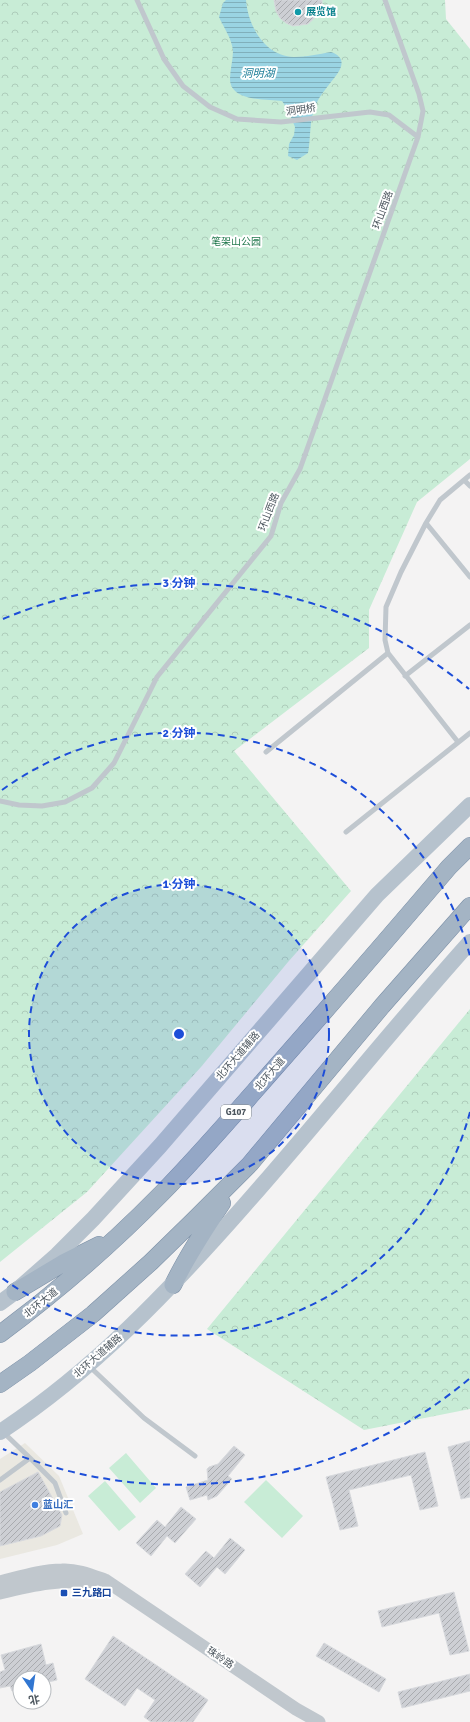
<svg xmlns="http://www.w3.org/2000/svg" width="470" height="1722" font-family="Signika,'Noto Sans SC',sans-serif">
  <style>
    .commercial { fill: #eae8e1 }
    .forest { fill: url(#forest-crowns) }
    .garden { fill: #c8ecd6 }
    .water { fill: url(#water-rules) }
    .building { fill: url(#building-hatch); stroke: #d7d9dd }
    .lines { fill: none; stroke-linecap: round; stroke-linejoin: round }
    .trunk-casing { stroke: #7c90a7; stroke-width: 18 }
    .service { stroke: #c0c7cd; stroke-width: 5 }
    .tertiary { stroke: #c0c7cd; stroke-width: 13 }
    .primary { stroke: #b6c2cd; stroke-width: 16 }
    .trunk { stroke: #a4b4c4; stroke-width: 17 }
    .ring { fill: none; stroke: #1d4ed8; stroke-width: 2; stroke-dasharray: 7 5 }
    .culture-dot { fill: #0f9aa8; stroke: #fff; stroke-width: 1.5 }
    .shop-dot { fill: #3f7fe0; stroke: #fff; stroke-width: 1.5 }
    .transit-dot { fill: #1a4fb4; stroke: #fff; stroke-width: 1.5 }
    .labels { text-anchor: middle; dominant-baseline: central; stroke-width: 4; stroke-linejoin: round; paint-order: stroke }
    .shield { fill: #fff; stroke: #82898e; stroke-width: 1 }
    .shield-label { font-size: 9px; font-weight: bold; fill: #4c565e }
    .culture-label { font-size: 10px; font-weight: bold; fill: #0d838f; stroke: #fff; text-anchor: start }
    .street-label { font-size: 10px; fill: #4c565e; stroke: #fff }
    .park-label { font-size: 10px; fill: #23794e; stroke: #fff }
    .shop-label { font-size: 10px; font-weight: bold; fill: #366cbe; stroke: #fff; text-anchor: start }
    .transit-label { font-size: 10px; font-weight: bold; fill: #164399; stroke: #fff; text-anchor: start }
    .water-label { font-size: 11px; font-style: italic; fill: #1d7e98; stroke: #fff }
    .centre { fill: #1d4ed8; stroke: #fff; stroke-width: 2 }
    .ring-label { font-size: 12px; text-anchor: middle; font-weight: bold; fill: #1d4ed8; stroke: #fff; stroke-width: 4; stroke-linejoin: round; paint-order: stroke }
  </style>
  <defs>
    <pattern id="forest-crowns" width="20" height="18" patternUnits="userSpaceOnUse"><rect width="20" height="18" fill="#c8ecd6"/><path d="M2 6a3 3 0 1 1 6 0M12 15a3 3 0 1 1 6 0" fill="none" stroke="#adccba"/></pattern>
    <pattern id="water-rules" width="6" height="5" patternUnits="userSpaceOnUse"><rect width="6" height="5" fill="#9ad4e3"/><path d="M0 2.5h6" fill="none" stroke="#80afbb"/></pattern>
    <pattern id="building-hatch" width="6" height="6" patternUnits="userSpaceOnUse"><rect width="6" height="6" fill="#cdcfd4"/><path d="M-1 1l2-2M0 6l6-6M5 7l2-2" fill="none" stroke="#a9abaf"/></pattern>
  </defs>
  <rect width="100%" height="100%" fill="#f4f3f3"/>
  <path class="commercial" d="M25 1443 59 1476 83 1534 57 1545 0 1559V1459Z"/>
  <path class="forest" d="M0 0H445L446 19 470 49V459L417 502 369 610V648L234 751 351 891 288 962 201 1067 87 1192 0 1262Z
    M470 1009V1409L364 1430 207 1329Z"/>
  <path class="garden" d="M126 1453 156 1488 140 1503 109 1468Z
    M266 1480 303 1516 282 1538 244 1502Z
    M105 1481 136 1517 119 1531 88 1496Z"/>
  <path class="water" d="M226 0H246C248 26 265 56 294 57 306 57 319 54 331 52 353 60 335 76 328 86 324 91 317 100 315 107 309 121 311 138 308 153L297 160 288 156 289 144 294 135 295 127 288 110 282 101C268 99 230 102 230 79 230 70 233 60 233 51 232 39 224 28 219 17L223 3Z"/>
  <path class="building" d="M274 0H322V7L319 14 308 24 293 26 286 23 280 18 276 11Z
    M470 1441V1497L461 1499 448 1447Z
    M234 1446 245 1455 228 1476 232 1479 217 1496 208 1500 207 1495 190 1500 186 1487 208 1480 207 1469 209 1467 218 1464Z
    M425 1452 438 1506 420 1510 411 1475 349 1490 358 1526 340 1530 326 1477Z
    M38 1472 62 1515 60 1526 41 1536 0 1546V1492Z
    M181 1507 196 1519 175 1543 167 1536 151 1556 136 1543 157 1520 165 1527Z
    M230 1538 245 1550 225 1574 217 1567 200 1587 185 1574 206 1551 214 1558Z
    M454 1592 469 1651 450 1655 439 1613 382 1627 378 1611Z
    M113 1636 208 1700 193 1722H151L144 1717 155 1700 137 1688 125 1706 85 1679Z
    M324 1643 386 1679 379 1692 316 1656Z
    M41 1644 46 1665 53 1663 57 1680 44 1683V1678H20V1689L12 1691 10 1686 0 1688V1672L5 1670 1 1655Z
    M470 1674V1691L402 1708 398 1692Z"/>
  <g class="lines">
    <defs>
      <path id="trunk" d="M173 1285C187 1256 204 1230 222 1203
        M15 1292 65 1262 99 1245
        M0 1334C58 1291 112 1244 162 1193 201 1153 237 1111 274 1069 333 1002 391 935 449 867L470 846
        M0 1384 30 1363 93 1314 151 1262 193 1221 250 1164 382 1006 470 906"/>
    </defs>
    <use href="#trunk" class="trunk-casing"/>
    <path class="service" d="M137 0 164 59 183 86 210 107 237 119 281 122 370 112 389 115 418 137
      M464 480 470 486
      M426 523 470 577
      M405 676 470 625
      M458 742 388 653 385 640 386 607 401 572 426 523 440 500 470 475
      M266 752 388 653
      M0 801 19 805 42 806 65 802 92 788 114 763 157 677 271 536 281 503 300 469 418 137 423 111 419 94 385 0
      M346 832 470 733
      M89 1366 144 1418 195 1456
      M30 1458 55 1483 66 1513
      M0 1480 30 1458 3 1432"/>
    <path class="tertiary" d="M0 1582C20 1577 41 1570 62 1570 76 1569 91 1575 105 1580L296 1709 319 1722
      M0 1593C32 1585 66 1577 99 1585"/>
    <path class="primary" d="M0 1303 15 1292 57 1255 93 1219 160 1146 377 895 470 805
      M0 1432C93 1371 170 1290 243 1207 320 1120 392 1029 470 942"/>
    <use href="#trunk" class="trunk"/>
  </g>
  <circle cx="179" cy="1034" r="150" fill="#1d4ed8" fill-opacity=".12"/>
  <g class="ring">
    <circle cx="179" cy="1034" r="150"/>
    <path d="M470 1112A301 301 0 0 1 2 1278M2 790A301 301 0 0 1 470 956"/>
    <path d="M469 1379A451 451 0 0 1 3 1449M3 619A451 451 0 0 1 469 689"/>
  </g>
  <circle class="culture-dot" cx="298" cy="12" r="4"/>
  <circle class="shop-dot" cx="35" cy="1505" r="4"/>
  <rect class="transit-dot" x="60" y="1589" width="8" height="8" rx="2"/>
  <g class="labels">
    <rect class="shield" x="221" y="1105" width="30" height="14" rx="3"/>
    <g class="shield-label">
      <text x="236" y="1112">G107</text>
    </g>
    <g class="culture-label">
      <text x="306" y="12">展览馆</text>
    </g>
    <g class="street-label">
      <text transform="translate(301 110) rotate(-8)">洞明桥</text>
      <text transform="translate(383 210) rotate(-70)">环山西路</text>
      <text transform="translate(269 512) rotate(-69)">环山西路</text>
      <text transform="translate(238 1056) rotate(-49)">北环大道辅路</text>
      <text transform="translate(270 1074) rotate(-49)">北环大道</text>
      <text transform="translate(41 1303) rotate(-39)">北环大道</text>
      <text transform="translate(98 1356) rotate(-41)">北环大道辅路</text>
      <text transform="translate(220 1658) rotate(34)">珠岭路</text>
    </g>
    <g class="park-label">
      <text x="236" y="242">笔架山公园</text>
    </g>
    <g class="shop-label">
      <text x="43" y="1505">蓝山汇</text>
    </g>
    <g class="transit-label">
      <text x="72" y="1593">三九路口</text>
    </g>
    <g class="water-label">
      <text x="258" y="73">洞明湖</text>
    </g>
  </g>
  <circle cx="179" cy="1034" r="6" class="centre"/>
  <g class="ring-label">
    <text x="179" y="587">3 分钟</text>
    <text x="179" y="737">2 分钟</text>
    <text x="179" y="888">1 分钟</text>
  </g>
  <g transform="translate(32 1690) rotate(167)"><circle r="19" fill="#ffffff" stroke="#b7bbbf"/>
  <path d="M0-3L7 15L0 10L-7 15Z" fill="#3176d1"/>
  <text y="-6" font-size="11" font-weight="bold" text-anchor="middle" fill="#4c565e">北</text>
  </g>
</svg>
